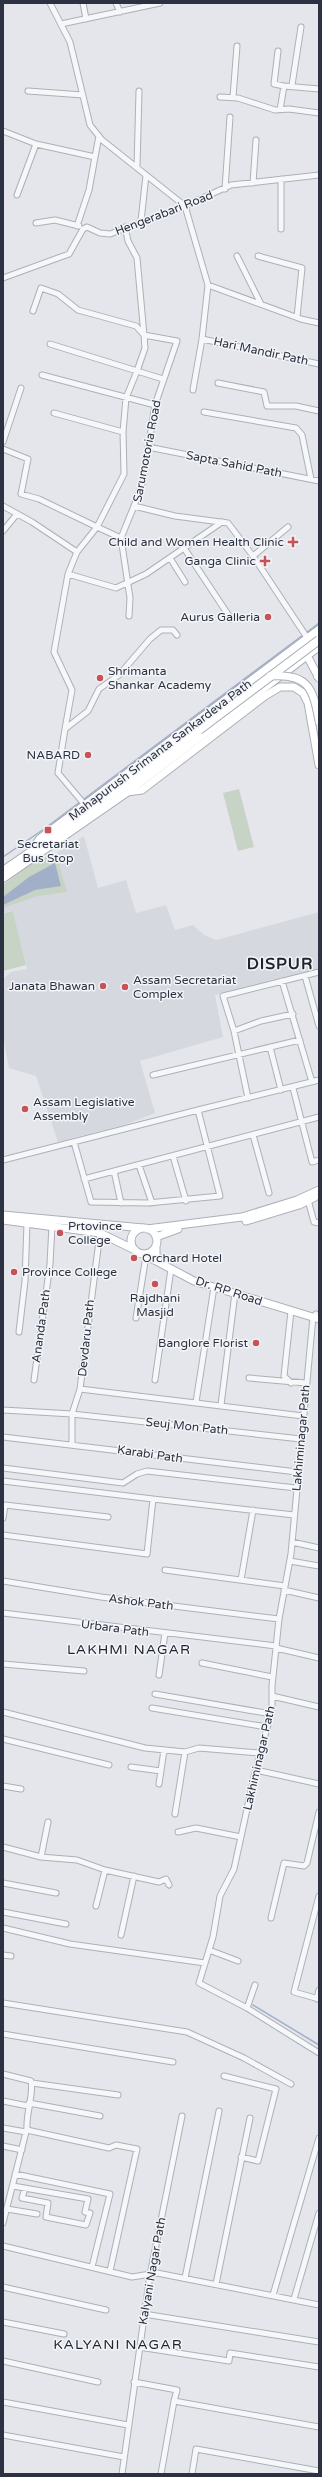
<svg xmlns="http://www.w3.org/2000/svg" width="322" height="2477" font-family="'Varela Round',sans-serif">
  <style>
    .built { fill: #d6d8df }
    .green { fill: #c7d4c5 }
    .water { fill: #a1b0c8 }
    .lines { fill: none; stroke-linecap: round; stroke-linejoin: round }
    .stream { stroke: #a1b0c8; stroke-width: 1.5 }
    .street-casing { stroke: #adb0b8; stroke-width: 7 }
    .secondary-casing { stroke: #adb0b8; stroke-width: 9 }
    .primary-casing { stroke: #a4a9b5; stroke-width: 10 }
    .street { stroke: #f6f7f9; stroke-width: 5 }
    .secondary { stroke: #fff; stroke-width: 7 }
    .primary { stroke: #fff; stroke-width: 8 }
    .secondary-bridge-casing { stroke: #adb0b8; stroke-width: 9; stroke-linecap: butt }
    .primary-bridge-casing { stroke: #a4a9b5; stroke-width: 10; stroke-linecap: butt }
    .secondary-bridge { stroke: #fff; stroke-width: 7 }
    .primary-bridge { stroke: #fff; stroke-width: 8 }
    .poi-dot { fill: #c55358; stroke: #f3f5f8; stroke-width: 1.5 }
    .labels { text-anchor: middle; dominant-baseline: central; stroke-width: 3; stroke-linejoin: round; paint-order: stroke }
    .street-label { font-size: 12px; fill: #2c3242; stroke: #f3f5f8 }
    .poi-label { font-size: 12px; fill: #2c3242; stroke: #f3f5f8; text-anchor: end }
    .quarter-label { font-size: 14px; letter-spacing: 1px; fill: #1e2333; stroke: #f3f5f8 }
    .district-label { font-size: 16px; font-weight: bold; letter-spacing: 1px; fill: #1e2333; stroke: #f3f5f8 }
  </style>
  <rect width="100%" height="100%" fill="#e4e6eb"/>
  <path class="built" d="M84 836 98 888 126 880 136 913 166 905 175 930 193 925 204 935 216 940 319 912V969L215 995 223 1037 140 1061 155 1113 127 1124 58 1142 36 1076 9 1068 3 1037V979L11 972 27 969 13 911 3 912V887Z"/>
  <path class="green" d="M239 789 254 847 238 851 223 793Z
    M52 854 58 861 67 892 38 896 3 908V885L31 863Z
    M13 911 26 965 3 971V913Z"/>
  <path class="water" d="M55 863 61 886 35 890 3 905V897L29 877Z"/>
  <g class="lines">
    <path class="stream" d="M306 633 319 623
      M3 857 44 829 303 635
      M253 2005 319 2045"/>
    <defs>
      <path id="street" d="M50 3 70 42 90 125 102 140 185 206 208 285 202 339 193 390
        M83 3 86 19
        M116 3 120 12
        M61 24 160 3
        M278 51 274 84 284 86
        M292 85 301 27
        M28 91 83 95
        M220 97 238 98 275 110 289 109 319 113
        M233 97 237 46
        M280 110 284 86 319 89
        M3 131 36 144
        M95 157 99 136
        M137 167 139 91
        M281 179V229
        M253 183 256 140
        M225 189 230 117
        M17 195 36 144 95 157 89 190 77 226
        M141 221 146 175
        M36 223 55 220 79 226
        M125 227 128 241 137 258 144 335 177 341 155 405 143 481 134 506 175 516 228 523 253 556 308 639
        M237 256 261 304
        M258 256 302 268 297 317
        M3 278 69 254 83 229 87 227 100 233 110 234 185 206 231 185 319 175
        M208 285 301 319 319 323
        M33 311 41 288 58 294 78 310 136 326 144 335 145 348 137 371 163 379
        M202 339 319 364
        M50 344 137 371 126 398 123 432
        M42 375 155 405
        M218 383 264 392 267 406H296L319 411
        M204 412 296 428 302 435 311 479
        M54 413 123 432 124 474 97 527 121 538 134 506
        M3 442 21 388
        M148 447 319 481
        M3 449 28 459 21 494 39 499 97 527 77 552
        M3 506 32 522 77 552 68 574 116 588 146 574 222 522
        M3 531 17 514
        M121 538 130 598 129 616
        M184 548 231 619
        M253 556 288 527
        M170 558 185 582
        M65 729 72 690 54 652 68 574
        M85 805 58 773 65 729 88 711 99 689 119 675 150 639 161 630H173L177 635
        M305 976 319 1026
        M282 981 312 1082
        M234 1031 261 1021 293 1014
        M270 1047 281 1090
        M153 1075 300 1040
        M293 1088 312 1162 319 1160
        M248 1098 234 1031 223 996 319 972
        M253 1135 269 1193
        M74 1142 91 1202 148 1203 220 1196 198 1110 319 1080
        M173 1156 186 1201
        M3 1160 198 1110
        M139 1165 152 1203
        M114 1171 121 1203
        M84 1179 319 1117
        M308 1200 314 1222 319 1223
        M316 1314 313 1317 291 1554 279 1619 272 1686V1709L254 1777 234 1869 220 1896 213 1937 199 1983 247 2008 319 2053
        M136 1318 146 1256
        M19 1332 25 1281 27 1223
        M249 1378 306 1383
        M34 1380 50 1264 52 1225
        M155 1380 171 1269
        M291 1383 284 1376 291 1311
        M80 1389 303 1416
        M196 1402 214 1287
        M221 1405 235 1293
        M3 1410 72 1414 301 1439
        M3 1437 297 1472
        M72 1444V1414L80 1389 100 1233
        M3 1468 123 1483 137 1474 147 1471 296 1488
        M3 1481 153 1499
        M3 1518 5 1505 108 1517
        M3 1535 147 1554 153 1499 294 1515
        M292 1542 319 1548
        M290 1561 319 1566
        M165 1570 285 1586
        M241 1580 253 1510
        M3 1581 101 1597 279 1619
        M284 1590 319 1598
        M3 1613 276 1646
        M276 1648 319 1658
        M202 1663 272 1677
        M3 1664 84 1671
        M159 1675 165 1633
        M155 1694 271 1714
        M272 1696 319 1707
        M152 1708 267 1727
        M3 1712 145 1748 185 1752 199 1748 260 1753
        M3 1739 109 1765
        M131 1767 161 1771
        M256 1770 319 1784
        M159 1784 164 1750
        M3 1786 21 1789
        M175 1814 185 1752
        M178 1832 196 1828 241 1837
        M3 1847 41 1857 77 1860 105 1870 159 1882 166 1879 169 1885
        M41 1857 48 1822
        M3 1883 56 1893
        M319 1896 294 1992 319 1999
        M96 1906 105 1870
        M3 1912 66 1924
        M271 1918 284 1863 304 1866 307 1863 319 1812
        M3 1928 70 1944 205 1963
        M121 1935 134 1876
        M209 1950 238 1961
        M3 1955 11 1956
        M317 1999 319 1990
        M3 2003 187 2032 244 2058 291 2084
        M247 2008 255 1985
        M3 2034 173 2062
        M3 2074 31 2081C34 2094 26 2113 27 2128L3 2223
        M224 2076 276 2089 258 2161 241 2157
        M32 2083 118 2095
        M3 2101 28 2106
        M29 2103 100 2116
        M3 2128 26 2132
        M27 2130 109 2148 116 2145 137 2149 110 2271
        M3 2146 22 2150
        M15 2174 110 2194 92 2267
        M13 2186 88 2199 85 2212 90 2213 86 2225 46 2217 48 2203 22 2198 25 2188
        M7 2209 37 2214
        M3 2246 132 2277 157 2273 319 2305
        M185 2278 219 2111
        M216 2284 250 2118
        M3 2287 106 2310
        M273 2295 319 2138
        M294 2299 319 2213
        M144 2314 319 2342
        M3 2322 64 2334
        M139 2347 229 2361 230 2353 319 2367
        M3 2361 98 2382
        M134 2382 177 2390 174 2401 319 2427
        M3 2402 128 2425
        M3 2435 124 2457
        M122 2474 150 2275 182 2116
        M161 2474 174 2401
        M192 2474 196 2449 319 2471"/>
      <path id="secondary" d="M304 650 319 678
        M127 792 142 790 265 696 280 687H294L303 693 308 703 319 765
        M3 1215 143 1228
        M3 1220 100 1233 135 1250
        M246 1221 299 1205 315 1197
        M131 1241a13 13 0 1 1 26 0a13 13 0 1 1-26 0Z
        M147 1229 242 1217 297 1200 319 1190
        M156 1237 178 1229
        M156 1245V1256L164 1261
        M143 1254 194 1281 319 1319"/>
      <path id="primary" d="M318 676 319 674
        M45 842 199 730
        M32 851 40 839 319 630
        M3 871 35 849
        M3 878 127 792 319 646"/>
    </defs>
    <use href="#street" class="street-casing"/>
    <use href="#secondary" class="secondary-casing"/>
    <use href="#primary" class="primary-casing"/>
    <use href="#street" class="street"/>
    <use href="#secondary" class="secondary"/>
    <use href="#primary" class="primary"/>
    <defs>
      <path id="secondary-bridge" d="M270 676C308 673 313 688 319 721"/>
      <path id="primary-bridge" d="M199 730 319 640"/>
    </defs>
    <use href="#secondary-bridge" class="secondary-bridge-casing"/>
    <use href="#primary-bridge" class="primary-bridge-casing"/>
    <use href="#secondary-bridge" class="secondary-bridge"/>
    <use href="#primary-bridge" class="primary-bridge"/>
  </g>
  <g class="poi-dot">
    <path d="M291 536h4v4h4v4h-4v4h-4v-4h-4v-4h4z"/>
    <path d="M263 555h4v4h4v4h-4v4h-4v-4h-4v-4h4z"/>
    <circle cx="268" cy="617" r="4"/>
    <circle cx="100" cy="678" r="4"/>
    <circle cx="88" cy="755" r="4"/>
    <rect x="44" y="826" width="8" height="8" rx="2"/>
    <circle cx="103" cy="986" r="4"/>
    <circle cx="125" cy="987" r="4"/>
    <circle cx="25" cy="1109" r="4"/>
    <circle cx="60" cy="1233" r="4"/>
    <circle cx="134" cy="1258" r="4"/>
    <circle cx="14" cy="1272" r="4"/>
    <circle cx="155" cy="1284" r="4"/>
    <circle cx="256" cy="1343" r="4"/>
  </g>
  <g class="labels">
    <g class="street-label">
      <text transform="translate(164 213) rotate(-21)">Hengerabari Road</text>
      <text transform="translate(261 351) rotate(12)">Hari Mandir Path</text>
      <text transform="translate(147 451) rotate(-79)">Sarumotoria Road</text>
      <text transform="translate(234 464) rotate(11)">Sapta Sahid Path</text>
      <text transform="translate(160 750) rotate(-37)">Mahapurush Srimanta Sankardeva Path</text>
      <text transform="translate(229 1291) rotate(18)">Dr. RP Road</text>
      <text transform="translate(41 1326) rotate(-82)">Ananda Path</text>
      <text transform="translate(86 1338) rotate(-84)">Devdaru Path</text>
      <text transform="translate(187 1426) rotate(6)">Seuj Mon Path</text>
      <text transform="translate(301 1438) rotate(-85)">Lakhiminagar Path</text>
      <text transform="translate(150 1454) rotate(8)">Karabi Path</text>
      <text transform="translate(141 1602) rotate(7)">Ashok Path</text>
      <text transform="translate(115 1628) rotate(7)">Urbara Path</text>
      <text transform="translate(259 1758) rotate(-77)">Lakhiminagar Path</text>
      <text transform="translate(152 2271) rotate(-80)">Kalyani Nagar Path</text>
    </g>
    <g class="poi-label">
      <text x="284" y="542">Child and Women Health Clinic</text>
      <text x="256" y="561">Ganga Clinic</text>
      <text x="260" y="617">Aurus Galleria</text>
      <text x="108" y="671" text-anchor="start">Shrimanta<tspan x="108" dy="14">Shankar Academy</tspan></text>
      <text x="80" y="755">NABARD</text>
      <text x="48" y="844" text-anchor="middle">Secretariat<tspan x="48" dy="14">Bus Stop</tspan></text>
      <text x="133" y="980" text-anchor="start">Assam Secretariat<tspan x="133" dy="14">Complex</tspan></text>
      <text x="95" y="986">Janata Bhawan</text>
      <text x="33" y="1102" text-anchor="start">Assam Legislative<tspan x="33" dy="14">Assembly</tspan></text>
      <text x="68" y="1226" text-anchor="start">Prtovince<tspan x="68" dy="14">College</tspan></text>
      <text x="142" y="1258" text-anchor="start">Orchard Hotel</text>
      <text x="22" y="1272" text-anchor="start">Province College</text>
      <text x="155" y="1298" text-anchor="middle">Rajdhani<tspan x="155" dy="14">Masjid</tspan></text>
      <text x="248" y="1343">Banglore Florist</text>
    </g>
    <g class="quarter-label">
      <text x="129" y="1649">LAKHMI NAGAR</text>
      <text x="118" y="2344">KALYANI NAGAR</text>
    </g>
    <g class="district-label">
      <text x="280" y="964">DISPUR</text>
    </g>
  </g>
  <rect width="322" height="2477" fill="none" stroke="#2c3242" stroke-width="8"/>
</svg>
